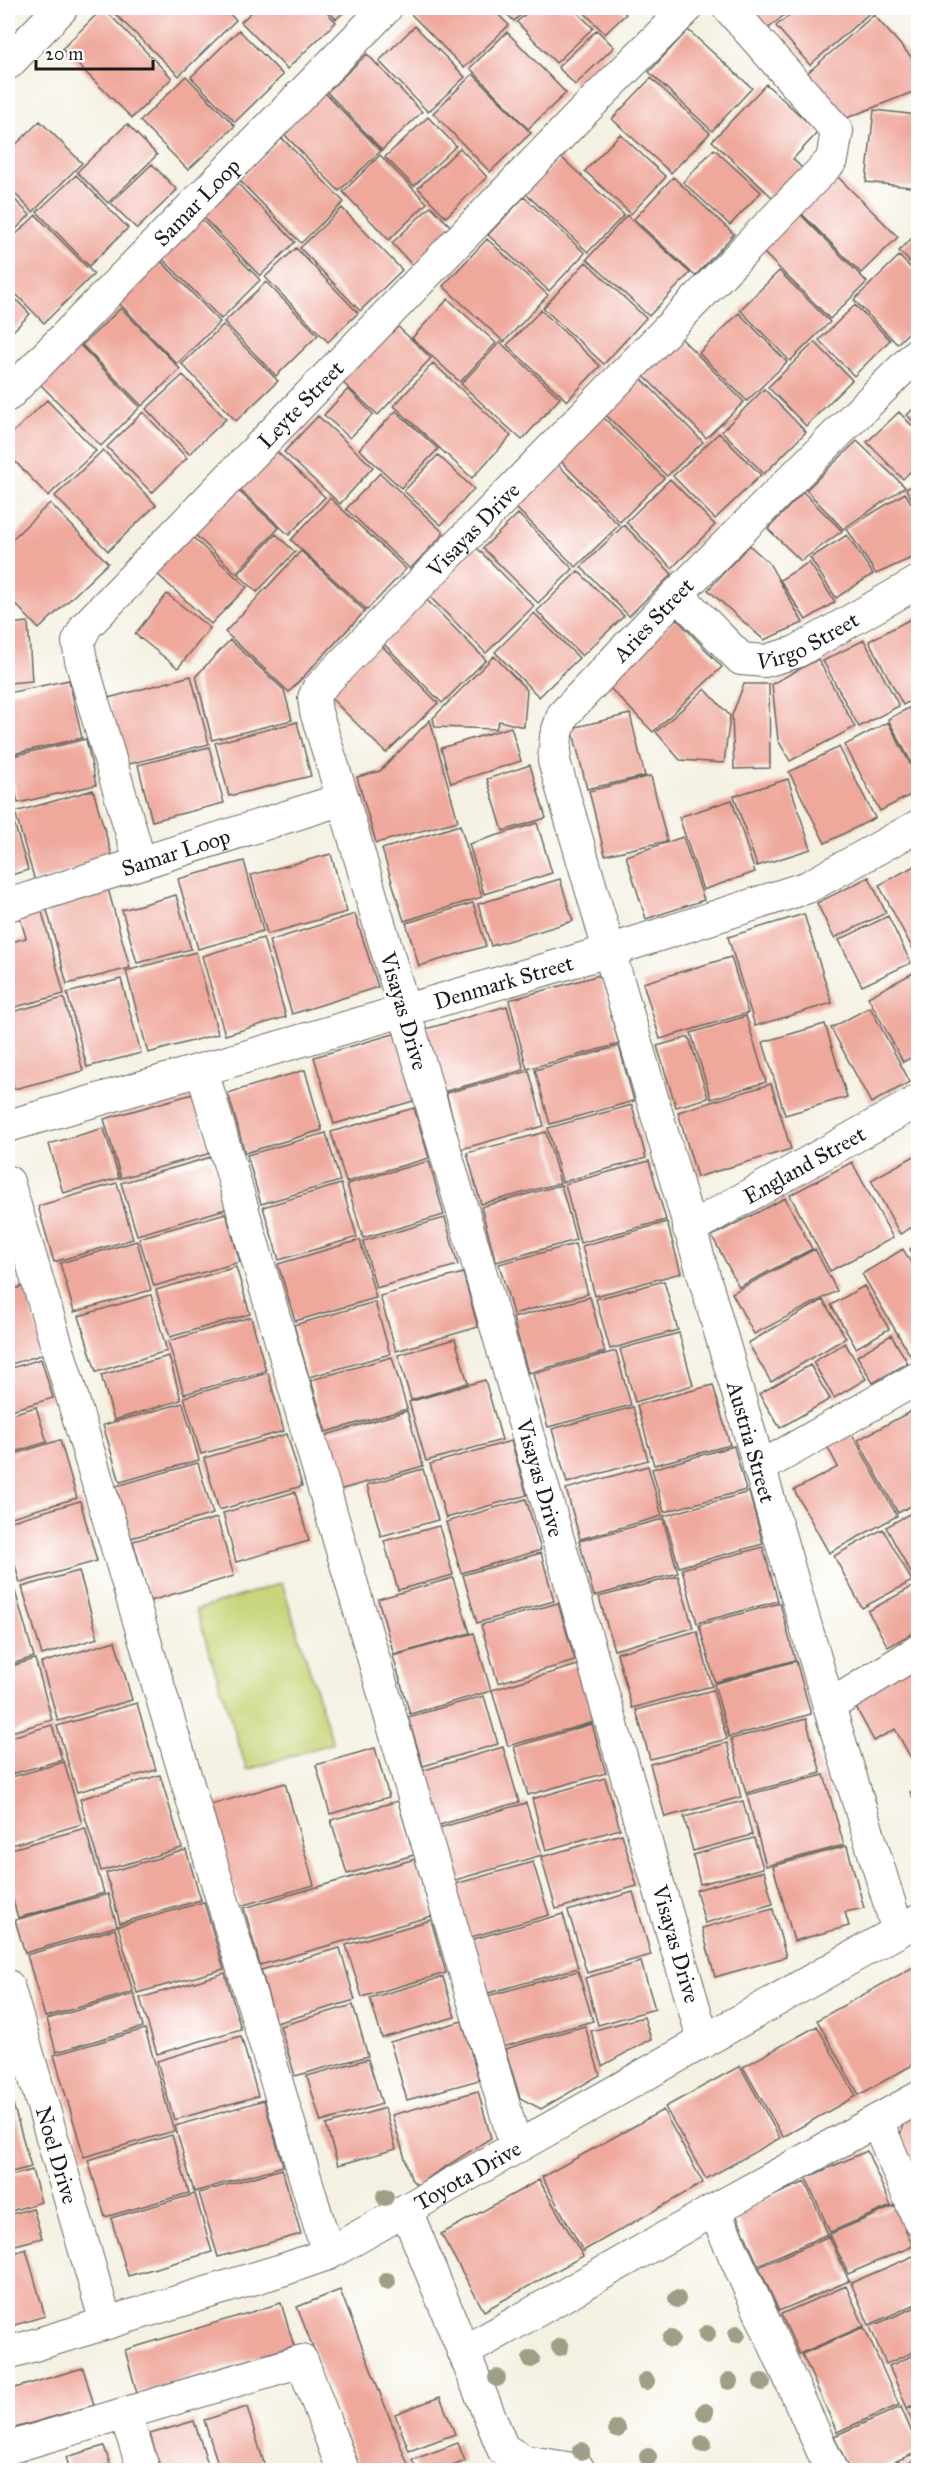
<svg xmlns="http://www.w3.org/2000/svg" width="926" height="2478" font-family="'IM FELL Great Primer',serif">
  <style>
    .green { fill: #c6d375; stroke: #717848; stroke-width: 1.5 }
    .building { fill: #efa89c }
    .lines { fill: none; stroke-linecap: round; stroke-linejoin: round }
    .street-casing { stroke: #686761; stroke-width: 34 }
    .secondary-casing { stroke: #686761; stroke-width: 35 }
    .street { stroke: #fff; stroke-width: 32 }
    .secondary { stroke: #fff; stroke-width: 33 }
    .tree { fill: #9e9f86 }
    .labels { text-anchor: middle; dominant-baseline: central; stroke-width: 6; stroke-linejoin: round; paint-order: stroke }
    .street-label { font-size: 22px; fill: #1c1c1c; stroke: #fff }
  </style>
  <rect width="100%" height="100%" fill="#fff"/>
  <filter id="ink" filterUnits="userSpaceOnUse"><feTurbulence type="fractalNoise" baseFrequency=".0167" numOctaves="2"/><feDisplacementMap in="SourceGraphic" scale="12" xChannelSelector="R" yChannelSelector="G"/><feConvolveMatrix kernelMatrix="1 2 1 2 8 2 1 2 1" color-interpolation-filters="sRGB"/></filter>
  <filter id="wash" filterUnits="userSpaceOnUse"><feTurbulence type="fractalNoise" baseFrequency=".008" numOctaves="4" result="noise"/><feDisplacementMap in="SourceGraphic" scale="24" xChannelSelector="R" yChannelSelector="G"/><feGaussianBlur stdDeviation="1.35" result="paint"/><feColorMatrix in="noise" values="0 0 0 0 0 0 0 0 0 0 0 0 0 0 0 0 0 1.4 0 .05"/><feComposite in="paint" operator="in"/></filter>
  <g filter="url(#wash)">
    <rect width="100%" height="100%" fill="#f4f1e2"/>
    <path class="green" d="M282 1583 333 1743 247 1770 196 1610Z"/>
    <g id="blocks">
      <path class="building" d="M103 8 172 78 132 118 62 49Z
        M109 8H223L236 20 179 76Z
        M256 8H322L336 22 287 69 241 22Z
        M325 8H349L336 19Z
        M414 8H491L509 25 464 68 409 12Z
        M500 8H528L514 21Z
        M532 8H573L593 28 556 63 517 22Z
        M580 8H620L626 14 605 34Z
        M743 8H788L790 10 764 32Z
        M798 8H870L873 10 810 65 776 26Z
        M874 15 913 59 918 73V90L844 119 805 75Z
        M415 26 465 77 428 112 379 61Z
        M239 30 283 75 235 122 191 77Z
        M597 30 614 47 575 85 558 67Z
        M688 30 752 88 712 131 649 72Z
        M507 32 566 93 528 129 470 68Z
        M367 54 422 112 382 150 327 92Z
        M473 74 531 133 490 172 433 113Z
        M186 76 235 126 188 170 140 121Z
        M651 78 710 133 671 173 612 119Z
        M766 84 818 132 793 159 802 168 773 198 712 141Z
        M324 92 381 151 339 191 282 132Z
        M874 110 918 115V188L866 182Z
        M428 117 456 146 414 186 385 157Z
        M40 121 82 163 33 212 8 187V152Z
        M127 124 157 155 108 203 77 172Z
        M620 134 666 177 631 214 585 171Z
        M282 138 344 202 301 243 239 180Z
        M460 148 487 177 446 217 418 188Z
        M714 149 761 192 730 225 683 182Z
        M380 155 427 203 389 240 343 192Z
        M561 157 624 215 588 252 526 194Z
        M152 164 177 190 137 229 111 203Z
        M76 175 128 228 89 266 37 212Z
        M837 176 898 237 861 273 800 212Z
        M673 177 734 234 695 276 634 219Z
        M236 182 295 242 260 276 201 215Z
        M8 193 30 215 8 237Z
        M524 197 585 253 549 291 488 235Z
        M431 206 452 228 413 266 392 243Z
        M342 208 402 270 360 311 300 248Z
        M799 213 867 282 830 319 761 250Z
        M36 215 94 274 44 323 8 286V242Z
        M627 215 690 273 649 316 587 259Z
        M201 219 260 280 221 319 161 257Z
        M918 232V270L899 251Z
        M487 239 548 295 504 342 443 286Z
        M296 248 358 313 328 342 265 277Z
        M899 256 918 275V323L897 344 854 300Z
        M161 261 220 322 177 364 118 302Z
        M586 262 646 318 604 364 543 308Z
        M779 271 830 322 790 361 740 310Z
        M266 282 318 335 276 376 224 322Z
        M8 291 30 314 8 336Z
        M448 299 496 343 460 382 412 338Z
        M855 305 890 340 854 376 819 340Z
        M121 308 180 369 142 406 82 345Z
        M541 310 600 366 567 401 507 345Z
        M739 313 787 362 747 401 699 353Z
        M394 323 431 358 378 415 340 380Z
        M223 325 278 381 236 421 182 364Z
        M678 335 744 402 706 438 640 372Z
        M500 342 560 398 522 440 461 384Z
        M815 342 852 380 806 426 768 387Z
        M79 344 140 407 101 446 38 382Z
        M433 363 511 436 472 478 394 406Z
        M183 375 226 419 189 454 146 409Z
        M641 378 703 442 667 476 605 414Z
        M348 389 373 414 350 438 324 415Z
        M764 389 806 432 764 474 722 431Z
        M47 400 96 451 48 496 8 454V437Z
        M918 404V426L907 415Z
        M396 411 438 449 401 488 359 449Z
        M143 412 187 458 152 493 107 447Z
        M899 412 918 432V464L903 479 867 442Z
        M318 416 373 467 340 504 284 452Z
        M602 416 664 478 620 522 558 458Z
        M719 433 761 475 715 519 673 476Z
        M857 441 905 487 843 529 806 490Z
        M274 449 325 497 289 535 238 488Z
        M103 450 156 505 108 551 55 496Z
        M438 455 474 489 441 525 404 491Z
        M555 462 619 525 576 567 512 504Z
        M380 473 444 533 410 569 346 509Z
        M670 479 715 525 672 568 626 522Z
        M918 482V510L906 489Z
        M231 484 279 528 236 573 189 529Z
        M803 492 842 531 801 561 768 529Z
        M905 493 918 514V555L876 574 847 529Z
        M330 498 406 569 367 610 291 540Z
        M50 503 108 563 39 629 8 596V543Z
        M518 514 573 569 538 603 483 548Z
        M624 525 672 574 629 616 581 567Z
        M188 533 247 587 211 624 153 570Z
        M276 534 295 552 257 592 238 574Z
        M847 535 873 574 836 598 810 558Z
        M472 543 534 606 486 653 424 591Z
        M749 545 769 563 803 623 764 640 708 590Z
        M301 551 365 611 289 692 225 632Z
        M809 562 835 602 806 620 780 580Z
        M578 571 624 616 582 656 537 611Z
        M167 594 210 628 178 668 135 634Z
        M423 596 486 660 442 703 379 639Z
        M534 613 579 658 539 697 495 652Z
        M918 615V697L903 705 869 641Z
        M676 618 722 667 653 732 606 684Z
        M28 622 32 681 8 683V624Z
        M230 640 284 690 292 720 212 740 196 676Z
        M864 640 899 706 859 727 823 661Z
        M379 643 438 703 386 753 327 694Z
        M494 656 527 690 524 727 499 721 496 729 435 727 433 718Z
        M818 659 855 727 790 761 778 740 772 684Z
        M191 676 209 744 125 765 108 698Z
        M69 680 82 738 8 755V693Z
        M744 684H769L770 768 734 769 732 715Z
        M705 689 730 716 724 763 680 760 656 732Z
        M918 703V775L888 719Z
        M630 714 645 776 587 789 572 728Z
        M430 720 458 821 376 843 357 777 380 771Z
        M297 722 311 776 229 796 215 743Z
        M888 722 918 779V791L880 811 845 745Z
        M511 727 521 761 451 783 441 748Z
        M86 739 96 785 18 803 8 757Z
        M209 747 224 803 152 821 138 765Z
        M839 747 875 818 825 843 789 772Z
        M530 765 546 818 503 831 487 779Z
        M651 776 667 841 605 855 589 791Z
        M788 779 811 849 757 866 734 796Z
        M93 790 113 859 35 881 15 812Z
        M732 800 755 872 703 890 679 817Z
        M11 812 28 870 8 876V813Z
        M537 823 552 873 484 894 469 844Z
        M460 825 482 897 404 921 382 849Z
        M683 837 704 900 646 919 626 856Z
        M331 854 347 912 267 934 251 875Z
        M244 861 263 931 198 949 178 879Z
        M918 864V959L879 885Z
        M869 877 886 913 834 938 817 903Z
        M560 879 573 921 491 946 478 904Z
        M108 889 130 968 67 984 46 906Z
        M176 895 191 949 137 963 122 910Z
        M473 903 486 946 419 966 406 923Z
        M41 908 64 994 8 1009V943L26 938 19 914Z
        M355 914 378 987 292 1014 269 941Z
        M804 914 832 1003 755 1026 728 937Z
        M888 916 911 963 862 986 839 940Z
        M263 938 286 1017 225 1035 202 956Z
        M196 952 218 1034 148 1053 126 971Z
        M731 957 748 1013 660 1039 643 983Z
        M913 973 918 982V1054L903 1062 868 997Z
        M600 975 619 1044 527 1069 509 1000Z
        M121 979 141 1053 87 1067 67 993Z
        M64 998 83 1071 14 1089 8 1065V1013Z
        M507 1006 524 1070 439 1093 422 1030Z
        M870 1007 910 1082 871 1103 831 1028Z
        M746 1016 766 1082 711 1099 691 1033Z
        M825 1024 847 1097 785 1115 763 1042Z
        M397 1033 417 1100 334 1124 314 1057Z
        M689 1037 708 1098 676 1107 657 1046Z
        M619 1046 634 1101 550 1124 535 1070Z
        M305 1070 322 1130 245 1153 228 1093Z
        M529 1071 544 1126 461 1149 446 1093Z
        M771 1084 791 1149 697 1177 678 1112Z
        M193 1094 211 1153 121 1178 104 1119Z
        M632 1105 646 1158 562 1182 548 1128Z
        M414 1108 429 1158 346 1182 331 1132Z
        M104 1128 119 1178 63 1193 49 1144Z
        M546 1132 560 1183 481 1204 467 1153Z
        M326 1133 340 1181 261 1204 247 1155Z
        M918 1154V1224L900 1234 871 1180Z
        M211 1157 226 1209 137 1235 121 1183Z
        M429 1161 444 1215 363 1238 347 1184Z
        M649 1161 666 1220 580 1243 565 1184Z
        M852 1162 893 1238 830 1271 790 1195Z
        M117 1183 133 1239 54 1262 38 1206Z
        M341 1184 357 1237 279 1260 263 1207Z
        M561 1185 576 1240 496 1262 481 1207Z
        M785 1198 812 1249 739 1287 712 1236Z
        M226 1213 240 1262 154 1286 139 1238Z
        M445 1218 458 1265 376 1288 363 1241Z
        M667 1222 681 1273 595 1296 582 1246Z
        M360 1240 376 1298 295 1321 278 1264Z
        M137 1241 151 1290 74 1312 60 1263Z
        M575 1244 588 1294 513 1314 499 1264Z
        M918 1244V1265L910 1249Z
        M815 1249 837 1291 754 1334 732 1293Z
        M903 1249 918 1275V1356L913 1360 862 1274Z
        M8 1258 16 1287 8 1289Z
        M236 1267 250 1314 170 1337 156 1290Z
        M463 1273 478 1327 396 1351 380 1296Z
        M664 1281 678 1330 610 1349 596 1299Z
        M24 1286 44 1354 8 1365V1291Z
        M864 1286 889 1329 856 1348 831 1305Z
        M151 1295 167 1351 96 1372 79 1316Z
        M590 1297 605 1352 528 1373 513 1318Z
        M823 1300 846 1338 771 1382 748 1343Z
        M375 1302 390 1354 309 1377 294 1325Z
        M251 1317 266 1371 184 1394 168 1341Z
        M679 1333 693 1385 635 1402 620 1349Z
        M891 1335 908 1363 873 1383 857 1356Z
        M455 1339 468 1383 411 1400 398 1355Z
        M845 1343 866 1379 834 1398 813 1362Z
        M616 1351 631 1405 548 1427 533 1374Z
        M169 1356 181 1400 114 1420 101 1375Z
        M392 1357 407 1409 326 1432 311 1380Z
        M41 1359 53 1398 8 1411V1369Z
        M810 1365 830 1399 780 1428 759 1394Z
        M268 1373 284 1431 201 1454 184 1397Z
        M485 1380 502 1440 426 1461 409 1402Z
        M713 1385 730 1445 654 1465 637 1405Z
        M183 1403 199 1460 120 1482 103 1425Z
        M36 1407 47 1442 8 1454V1415Z
        M633 1407 648 1460 567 1483 552 1429Z
        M915 1409 918 1414V1502L898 1513 858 1440Z
        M407 1411 423 1466 339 1490 323 1436Z
        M851 1432 897 1516 829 1553 794 1490 838 1467 827 1446Z
        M287 1434 302 1486 219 1510 204 1458Z
        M60 1440 77 1498 8 1518V1456Z
        M511 1441 527 1495 446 1518 430 1464Z
        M734 1446 746 1490 664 1512 652 1469Z
        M198 1463 213 1514 131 1538 116 1486Z
        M648 1466 662 1516 580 1539 566 1489Z
        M423 1469 438 1520 381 1536 367 1485Z
        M295 1492 309 1541 236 1562 223 1513Z
        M749 1492 763 1544 679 1567 664 1516Z
        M526 1499 541 1550 461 1573 446 1522Z
        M80 1501 97 1561 20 1583 8 1540V1522Z
        M918 1509V1586L886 1527Z
        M217 1518 234 1576 150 1601 133 1541Z
        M663 1519 678 1573 594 1596 579 1541Z
        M439 1526 453 1575 398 1590 384 1541Z
        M883 1529 912 1581 862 1608 834 1556Z
        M763 1547 778 1601 697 1623 682 1569Z
        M541 1553 554 1601 477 1623 463 1575Z
        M79 1571 98 1638 42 1655 22 1587Z
        M678 1576 693 1628 614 1650 599 1597Z
        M453 1578 470 1633 394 1655 378 1599Z
        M914 1586 918 1594V1630L888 1647 868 1611Z
        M15 1591 34 1657 8 1665V1593Z
        M558 1603 575 1661 498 1683 481 1625Z
        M780 1603 795 1660 715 1682 699 1625Z
        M697 1631 712 1686 632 1708 617 1653Z
        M474 1633 491 1691 410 1714 393 1656Z
        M115 1641 132 1700 58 1721 41 1663Z
        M35 1659 52 1720 8 1733V1667Z
        M796 1661 811 1714 729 1737 714 1684Z
        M918 1661V1771L895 1729 874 1741 851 1698Z
        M578 1665 594 1722 508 1746 492 1690Z
        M713 1690 727 1739 650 1759 636 1710Z
        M484 1696 498 1744 423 1766 408 1717Z
        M137 1703 156 1770 77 1792 57 1726Z
        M806 1719 821 1773 746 1793 731 1739Z
        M592 1724 606 1773 528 1795 514 1747Z
        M52 1725 62 1760 8 1775V1738Z
        M727 1743 741 1797 665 1817 650 1764Z
        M503 1747 519 1802 436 1826 421 1771Z
        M375 1748 389 1797 330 1814 316 1765Z
        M64 1762 82 1824 8 1846V1778Z
        M160 1775 182 1848 101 1871 80 1799Z
        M824 1775 844 1845 766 1866 747 1795Z
        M605 1778 620 1829 546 1850 532 1799Z
        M285 1783 314 1885 240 1906 211 1805Z
        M918 1787V1808L910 1792Z
        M398 1801 414 1855 347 1874 331 1820Z
        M743 1801 752 1835 693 1851 684 1817Z
        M526 1803 542 1855 455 1880 439 1828Z
        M85 1828 104 1893 18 1918 8 1882V1850Z
        M622 1834 637 1886 556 1909 541 1857Z
        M754 1838 763 1868 700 1884 693 1855Z
        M847 1846 864 1908 845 1912 849 1926 794 1941 773 1866Z
        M186 1850 201 1900 120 1923 106 1873Z
        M415 1859 432 1916 260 1965 244 1908Z
        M533 1862 549 1915 464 1939 448 1886Z
        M764 1871 773 1904 705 1923 696 1890Z
        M633 1892 651 1955 587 1973 568 1911Z
        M108 1894 117 1926 25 1953 15 1920Z
        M204 1902 224 1969 137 1993 118 1926Z
        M773 1909 786 1957 715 1977 702 1928Z
        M563 1914 578 1968 485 1994 470 1940Z
        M431 1920 446 1973 362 1997 346 1945Z
        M115 1929 133 1992 45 2017 27 1955Z
        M340 1948 355 2000 276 2023 261 1970Z
        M641 1962 655 2009 598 2025 585 1978Z
        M917 1965 918 1968V2062L859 2095 817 2020Z
        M578 1971 593 2021 499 2048 484 1997Z
        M225 1973 241 2029 157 2054 140 1998Z
        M443 1977 455 2017 382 2038 370 1998Z
        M134 1994 143 2027 56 2052 47 2019Z
        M353 2005 368 2056 295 2076 280 2026Z
        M644 2017 651 2039 602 2066 591 2031Z
        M462 2021 479 2080 407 2100 390 2042Z
        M585 2026 600 2075 541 2109 520 2098 505 2049Z
        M817 2026 856 2096 783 2137 743 2067Z
        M145 2029 174 2131 84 2157 54 2055Z
        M241 2036 258 2096 174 2120 157 2061Z
        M368 2059 382 2104 321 2122 307 2076Z
        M740 2066 780 2138 706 2179 665 2107Z
        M8 2088 12 2102 8 2103Z
        M478 2091 491 2138 417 2185 411 2179 392 2115Z
        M264 2100 283 2166 194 2192 175 2126Z
        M13 2104 31 2167 8 2173V2106Z
        M385 2108 396 2149 338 2165 326 2125Z
        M663 2110 703 2183 583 2251 542 2177Z
        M918 2110V2175L900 2136 905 2116Z
        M172 2135 189 2193 105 2217 88 2160Z
        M867 2151 891 2206 830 2232 806 2178Z
        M282 2169 301 2234 218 2257 199 2193Z
        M32 2170 41 2202 8 2212V2177Z
        M539 2180 583 2256 484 2311 441 2234Z
        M805 2182 828 2234 758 2265 735 2212Z
        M195 2194 212 2252 128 2276 111 2218Z
        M895 2206 913 2246 848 2274 830 2234Z
        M33 2208 42 2238 8 2247V2215Z
        M829 2236 849 2281 779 2311 759 2267Z
        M26 2249 45 2316 8 2327V2255Z
        M918 2254V2303L869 2325 851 2283Z
        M846 2286 864 2326 799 2354 781 2314Z
        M340 2290 410 2470H361L297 2307Z
        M281 2303 294 2346 137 2393 125 2350Z
        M918 2306V2350L886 2364 870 2327Z
        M864 2327 899 2405 837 2432 802 2354Z
        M918 2353V2403L907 2408 889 2366Z
        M83 2368 94 2405 8 2430V2390Z
        M440 2397 455 2434 409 2451 395 2414Z
        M918 2404V2435L907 2409Z
        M247 2407 266 2470H220L204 2420Z
        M901 2407 918 2447V2452L875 2470H849L834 2436Z
        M194 2421 210 2470H161L150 2434Z
        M458 2443 465 2461 448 2468 449 2470H417L412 2460Z
        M104 2446 112 2470H70L66 2457Z
        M918 2459V2470H891Z
        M55 2465 57 2470H40Z"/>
    </g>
  </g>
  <g filter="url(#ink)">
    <use href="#blocks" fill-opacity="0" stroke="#686761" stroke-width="1.5"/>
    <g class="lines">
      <defs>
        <g id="street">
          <path id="s1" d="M8 395 386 8"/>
          <path id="s2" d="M677 594 741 659 765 661 796 652 918 582"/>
          <path id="s3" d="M140 862 81 660 78 642 86 626 581 114 687 8"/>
          <path id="s4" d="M8 905 343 799"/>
          <path d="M202 1070 516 2147"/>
          <path id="s5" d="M8 1126 609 951 808 887 918 826"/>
          <path d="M8 1182 328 2254"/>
          <path id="s6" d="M689 1229 918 1101"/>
          <path d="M759 1468 918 1378"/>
          <path d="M829 1706 918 1651"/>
          <path id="s7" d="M898 1931 829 1706 554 761 556 736 563 715 677 594 918 353"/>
          <path id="s8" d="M8 1986 106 2323"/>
          <path id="s9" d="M704 2042 343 799 316 712 314 698 318 689 832 160 837 131 729 8"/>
          <path d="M877 2121 918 2218"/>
          <path d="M406 2210 503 2449 524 2461 579 2470"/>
          <path d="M714 2210 831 2470"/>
          <path d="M464 2352 714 2210 918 2098"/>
          <path id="s10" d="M8 2353 285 2269 328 2254 918 1920"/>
          <path d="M125 2414 144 2470"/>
          <path d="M8 2448 302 2361 343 2470"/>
        </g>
        <path id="secondary" d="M8 63 61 8"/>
      </defs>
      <use href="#street" class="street-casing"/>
      <use href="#secondary" class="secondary-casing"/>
      <use href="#street" class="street"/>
      <use href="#secondary" class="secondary"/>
    </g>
    <g class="tree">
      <circle cx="385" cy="2197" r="9"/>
      <circle cx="387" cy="2281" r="9"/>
      <circle cx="677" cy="2299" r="9"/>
      <circle cx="707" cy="2334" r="9"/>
      <circle cx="737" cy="2334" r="9"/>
      <circle cx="671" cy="2339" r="9"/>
      <circle cx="560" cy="2347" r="9"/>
      <circle cx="531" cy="2359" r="9"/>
      <circle cx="497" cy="2378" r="9"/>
      <circle cx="646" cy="2381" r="9"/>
      <circle cx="729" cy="2381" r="9"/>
      <circle cx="762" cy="2382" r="9"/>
      <circle cx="705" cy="2412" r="9"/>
      <circle cx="617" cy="2429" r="9"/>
      <circle cx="703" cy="2444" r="9"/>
      <circle cx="581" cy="2451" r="9"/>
      <circle cx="648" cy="2457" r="9"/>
    </g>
  </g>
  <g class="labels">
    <g class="street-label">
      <text stroke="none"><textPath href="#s1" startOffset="270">Samar Loop</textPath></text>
      <text stroke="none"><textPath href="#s3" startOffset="555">Leyte Street</textPath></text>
      <text stroke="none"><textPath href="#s9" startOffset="1632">Visayas Drive</textPath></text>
      <text stroke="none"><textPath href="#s7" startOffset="1398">Aries Street</textPath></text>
      <text stroke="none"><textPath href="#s2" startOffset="162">Virgo Street</textPath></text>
      <text stroke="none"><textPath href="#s4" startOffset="176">Samar Loop</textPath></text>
      <text stroke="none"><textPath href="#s5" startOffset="516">Denmark Street</textPath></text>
      <text transform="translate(404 1011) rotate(74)">Visayas Drive</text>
      <text stroke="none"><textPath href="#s6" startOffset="132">England Street</textPath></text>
      <text transform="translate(751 1442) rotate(74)">Austria Street</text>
      <text transform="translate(540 1478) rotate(74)">Visayas Drive</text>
      <text transform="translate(676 1944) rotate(74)">Visayas Drive</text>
      <text stroke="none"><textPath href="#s8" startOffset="176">Noel Drive</textPath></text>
      <text stroke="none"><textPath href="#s10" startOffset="495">Toyota Drive</textPath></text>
    </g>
  </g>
  <rect width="926" height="2478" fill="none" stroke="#fff" stroke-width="30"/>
  <path d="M36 60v9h117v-9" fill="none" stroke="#1c1c1c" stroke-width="3"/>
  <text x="45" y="60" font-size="18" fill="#1c1c1c" stroke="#ffffff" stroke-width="4.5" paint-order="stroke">20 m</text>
</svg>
